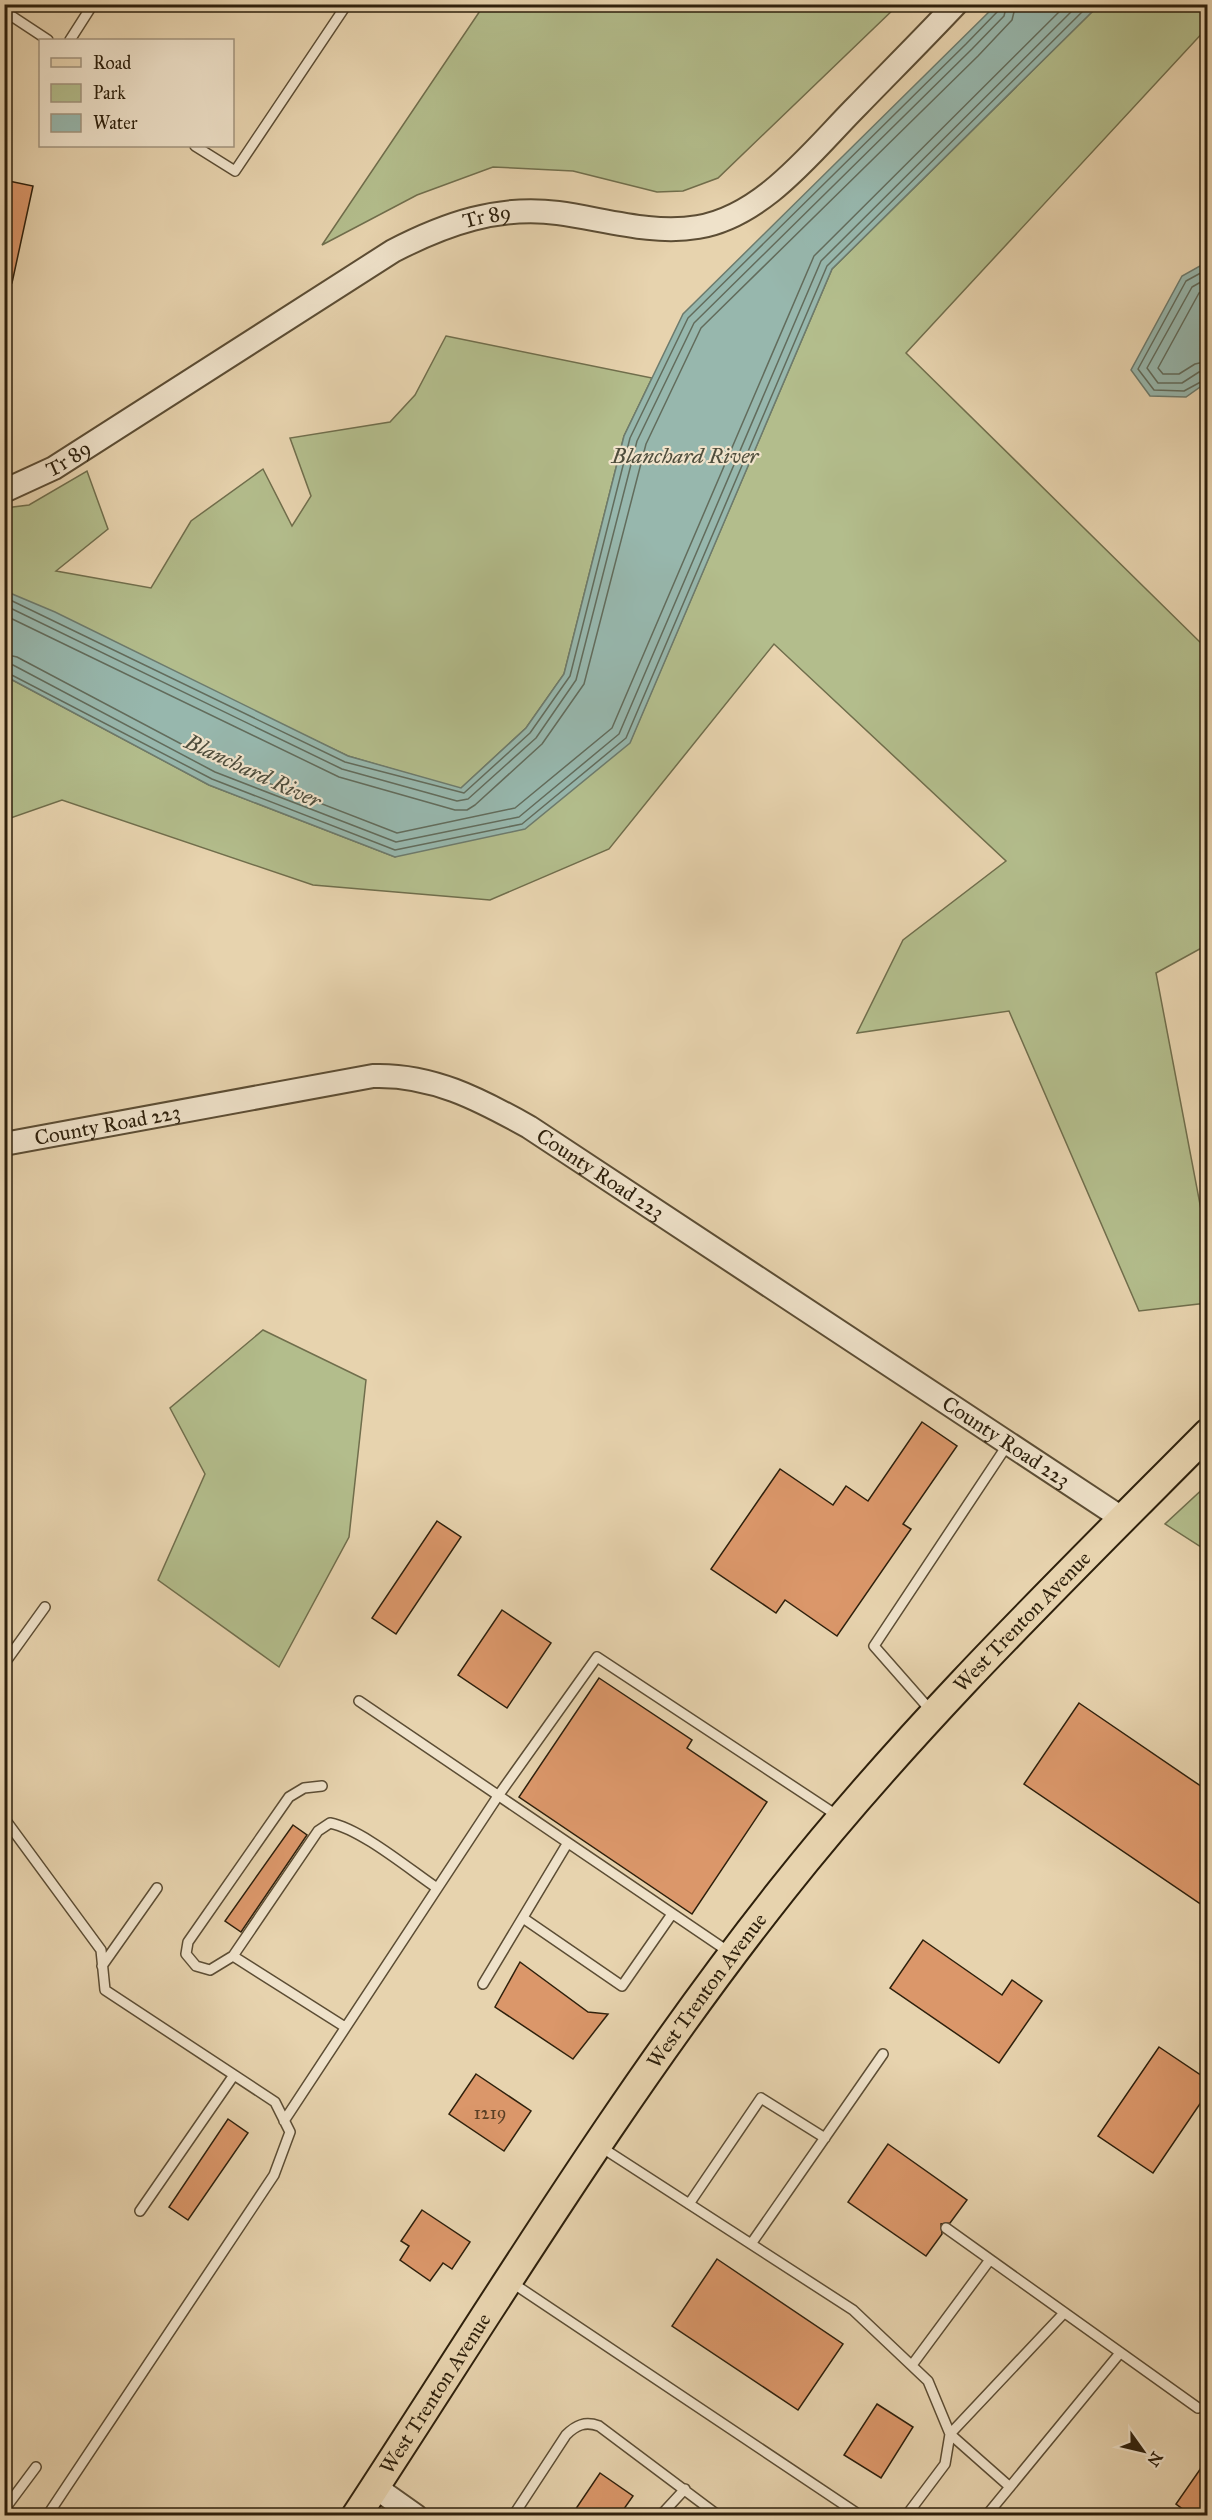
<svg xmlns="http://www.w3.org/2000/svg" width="1212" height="2520" font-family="'IM FELL Great Primer',serif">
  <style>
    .green { fill: #b3bd8c; stroke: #706e4c; stroke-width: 1.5 }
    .water { fill: #97b7ad; stroke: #6d7b6d; stroke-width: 1.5 }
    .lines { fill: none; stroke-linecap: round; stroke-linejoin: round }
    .shore { stroke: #626c5c; stroke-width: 1.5 }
    .building { fill: #db976a; stroke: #2e200c; stroke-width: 1.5 }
    .service-casing { stroke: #5c4d34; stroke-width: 12 }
    .tertiary-casing { stroke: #5c4d34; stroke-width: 26 }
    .primary-casing { stroke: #2e200c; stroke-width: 32 }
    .service { stroke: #efe2ca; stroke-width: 9 }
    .tertiary { stroke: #efe2ca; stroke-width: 22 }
    .primary { stroke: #e7d3ae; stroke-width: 28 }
    .labels { text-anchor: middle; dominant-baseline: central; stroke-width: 4.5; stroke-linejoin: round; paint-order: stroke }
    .number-label { font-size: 18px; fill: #593e24 }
    .street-label { font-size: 21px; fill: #2e200c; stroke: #efe2ca }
    .water-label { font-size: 22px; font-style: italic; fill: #4e4d3c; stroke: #efe2ca }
  </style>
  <rect width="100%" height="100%" fill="#e7d3ae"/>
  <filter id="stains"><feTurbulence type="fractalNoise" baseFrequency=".00333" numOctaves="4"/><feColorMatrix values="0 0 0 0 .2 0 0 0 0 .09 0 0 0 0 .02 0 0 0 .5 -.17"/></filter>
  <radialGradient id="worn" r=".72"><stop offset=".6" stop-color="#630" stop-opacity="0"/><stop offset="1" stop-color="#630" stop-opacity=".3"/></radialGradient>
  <path class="green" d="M484 5V4L898 5 718 178 683 191 657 192 573 171 493 167 417 195 322 245Z
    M1099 5H1207V28L906 353 1207 649V945L1156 973 1207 1241V1303L1139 1311 1009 1011 857 1033 903 940 1006 861 774 644 609 849 490 900 313 885 62 800 5 820V676L209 785 395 857 630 742 832 269Z
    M446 336 652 378 624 436 564 674 526 728 460 789 348 756 5 594V508L29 505 87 471 108 529 56 571 151 588 191 521 263 469 292 526 311 496 290 438 390 422 415 395Z
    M263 1330 366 1380 349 1537 279 1667 158 1580 205 1474 170 1408Z
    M1207 1485V1551L1165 1524Z"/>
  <path class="water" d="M996 5H1099L832 269 630 743 525 829 395 857 209 785 5 676V591L55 612 348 756 461 788 526 728 564 674 624 436 683 314Z
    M1207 262V382L1186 397 1150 396 1131 370 1182 276Z"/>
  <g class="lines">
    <path class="shore" d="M1208 269 1186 281 1138 369 1154 390 1184 391 1208 378
      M1208 278 1192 287 1147 368 1158 383H1182L1199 372 1208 370
      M1208 288 1199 293 1158 368 1163 374H1179L1195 364 1208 361
      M4 597 345 762 464 793 530 733 570 676 630 438 688 318 966 44 998 11 1000 4
      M4 605 342 769 457 801 468 799 536 738 576 680 637 441 694 323 972 49 1004 16 1007 4
      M4 615 339 777 455 810H467L475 805 542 744 584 684 646 444 701 328 978 56 1012 20 1016 4
      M4 654 17 657 219 764 397 833 515 808 612 728 814 256 1067 4
      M4 664 13 665 215 772 396 842 519 817 619 734 821 261 1079 4
      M4 671 212 779 395 850 522 824 626 738 827 266 1090 4"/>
  </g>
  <path class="building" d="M4 180 33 186 12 283H4Z
    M922 1422 957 1446 903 1524 911 1529 837 1636 785 1600 776 1613 711 1569 780 1469 833 1505 846 1486 868 1501Z
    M437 1521 461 1537 396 1634 372 1618Z
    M502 1610 551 1643 507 1708 458 1675Z
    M599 1678 692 1740 687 1748 767 1802 692 1914 519 1797Z
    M1079 1703 1208 1791V1909L1024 1784Z
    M293 1825 307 1835 241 1932 225 1921Z
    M923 1940 1002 1995 1012 1980 1042 2001 999 2063 890 1988Z
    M520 1962 588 2012 608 2014 573 2059 495 2007Z
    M1159 2047 1208 2080V2092L1153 2173 1098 2136Z
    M476 2074 531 2111 504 2151 449 2114Z
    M228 2119 248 2133 188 2220 169 2207Z
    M888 2144 967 2200 950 2223 941 2224 942 2234 926 2256 848 2202Z
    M422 2210 470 2242 452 2269 443 2263 430 2281 400 2260 409 2246 401 2241Z
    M717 2259 843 2344 798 2410 672 2326Z
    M877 2404 913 2427 881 2478 844 2455Z
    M1208 2458V2516H1192L1176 2504Z
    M600 2473 633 2496 619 2516H571Z"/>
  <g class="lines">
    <defs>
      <path id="service" d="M4 11 48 40
        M70 40 93 4
        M195 146 235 171 347 4
        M4 1664 45 1607
        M359 1701 729 1952
        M932 1712 874 1646 1008 1444
        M322 1786 304 1788 289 1797 188 1942 186 1954 196 1966 210 1970 233 1956 318 1831 330 1823C361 1829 409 1869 437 1888
        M4 1818 101 1950 105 1990 275 2102 290 2132 274 2175 47 2516
        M523 1918 622 1986 672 1914
        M233 1956 345 2027
        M102 1966 157 1888
        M483 1984 567 1844
        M284 2121 498 1796 597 1657 838 1816
        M601 2147 853 2310 928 2381 950 2434 945 2464 906 2516
        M689 2204 761 2098 825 2138
        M140 2211 234 2075
        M946 2228 1198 2408
        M751 2244 883 2054
        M511 2282 861 2516
        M912 2365 989 2261
        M1010 2487 950 2434 1064 2313
        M4 2510 36 2467
        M513 2516 566 2435C576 2425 585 2421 599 2426L719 2516
        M660 2516 685 2489
        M986 2516 1120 2353"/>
      <g id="tertiary">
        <path id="s1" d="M4 491 54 468 393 251C445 224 499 205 558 213 603 219 652 235 698 227 764 216 813 150 858 105 891 71 924 38 956 4"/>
        <path id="s2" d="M4 1144 373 1076C431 1074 479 1099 529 1127L1123 1519"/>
        <path d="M375 2487 416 2516"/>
      </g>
      <g id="primary">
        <path id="s3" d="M356 2516C494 2305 625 2088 782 1890 911 1727 1061 1581 1208 1433"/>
      </g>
    </defs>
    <use href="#service" class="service-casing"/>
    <use href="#tertiary" class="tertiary-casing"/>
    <use href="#primary" class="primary-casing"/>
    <use href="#service" class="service"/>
    <use href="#tertiary" class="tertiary"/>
    <use href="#primary" class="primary"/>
  </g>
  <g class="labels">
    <g class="number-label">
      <text x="490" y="2113">1219</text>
    </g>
    <g class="street-label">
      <text stroke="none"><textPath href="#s1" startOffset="558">Tr 89</textPath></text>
      <text stroke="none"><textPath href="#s1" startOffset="72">Tr 89</textPath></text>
      <text stroke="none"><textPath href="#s2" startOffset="105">County Road 223</textPath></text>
      <text stroke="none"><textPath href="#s2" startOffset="627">County Road 223</textPath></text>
      <text stroke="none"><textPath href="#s2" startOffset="1113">County Road 223</textPath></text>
      <text stroke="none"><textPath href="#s3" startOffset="1118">West Trenton Avenue</textPath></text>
      <text stroke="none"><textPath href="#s3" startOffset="632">West Trenton Avenue</textPath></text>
      <text stroke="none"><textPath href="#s3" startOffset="146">West Trenton Avenue</textPath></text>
    </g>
    <g class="water-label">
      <text x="685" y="455">Blanchard River</text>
      <text transform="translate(253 771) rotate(25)">Blanchard River</text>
    </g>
  </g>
  <rect width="1212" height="2520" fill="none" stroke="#e7d3ae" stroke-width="24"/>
  <rect x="6" y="6" width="1200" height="2508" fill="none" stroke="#2e200c" stroke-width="3"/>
  <rect x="12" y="12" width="1188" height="2496" fill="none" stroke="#2e200c" stroke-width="1.5"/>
  <rect x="39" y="39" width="195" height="108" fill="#efe2ca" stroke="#a2947e" stroke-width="1.5"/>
  <rect x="51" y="58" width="30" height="9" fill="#e7d3ae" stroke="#a2947e" stroke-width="1.5"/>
  <text x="93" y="69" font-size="18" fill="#2e200c">Road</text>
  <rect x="51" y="84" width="30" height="18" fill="#b3bd8c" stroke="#a2947e" stroke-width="1.5"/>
  <text x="93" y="99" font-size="18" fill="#2e200c">Park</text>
  <rect x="51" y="114" width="30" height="18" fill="#97b7ad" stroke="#a2947e" stroke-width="1.5"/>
  <text x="93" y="129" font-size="18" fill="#2e200c">Water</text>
  <g transform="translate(1143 2451) rotate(124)" stroke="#efe2ca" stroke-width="4.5" paint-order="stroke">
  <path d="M0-4.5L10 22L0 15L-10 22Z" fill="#2e200c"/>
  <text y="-9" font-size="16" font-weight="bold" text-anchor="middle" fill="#2e200c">N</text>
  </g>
  <rect width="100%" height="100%" filter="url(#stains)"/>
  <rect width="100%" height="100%" fill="url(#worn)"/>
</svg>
